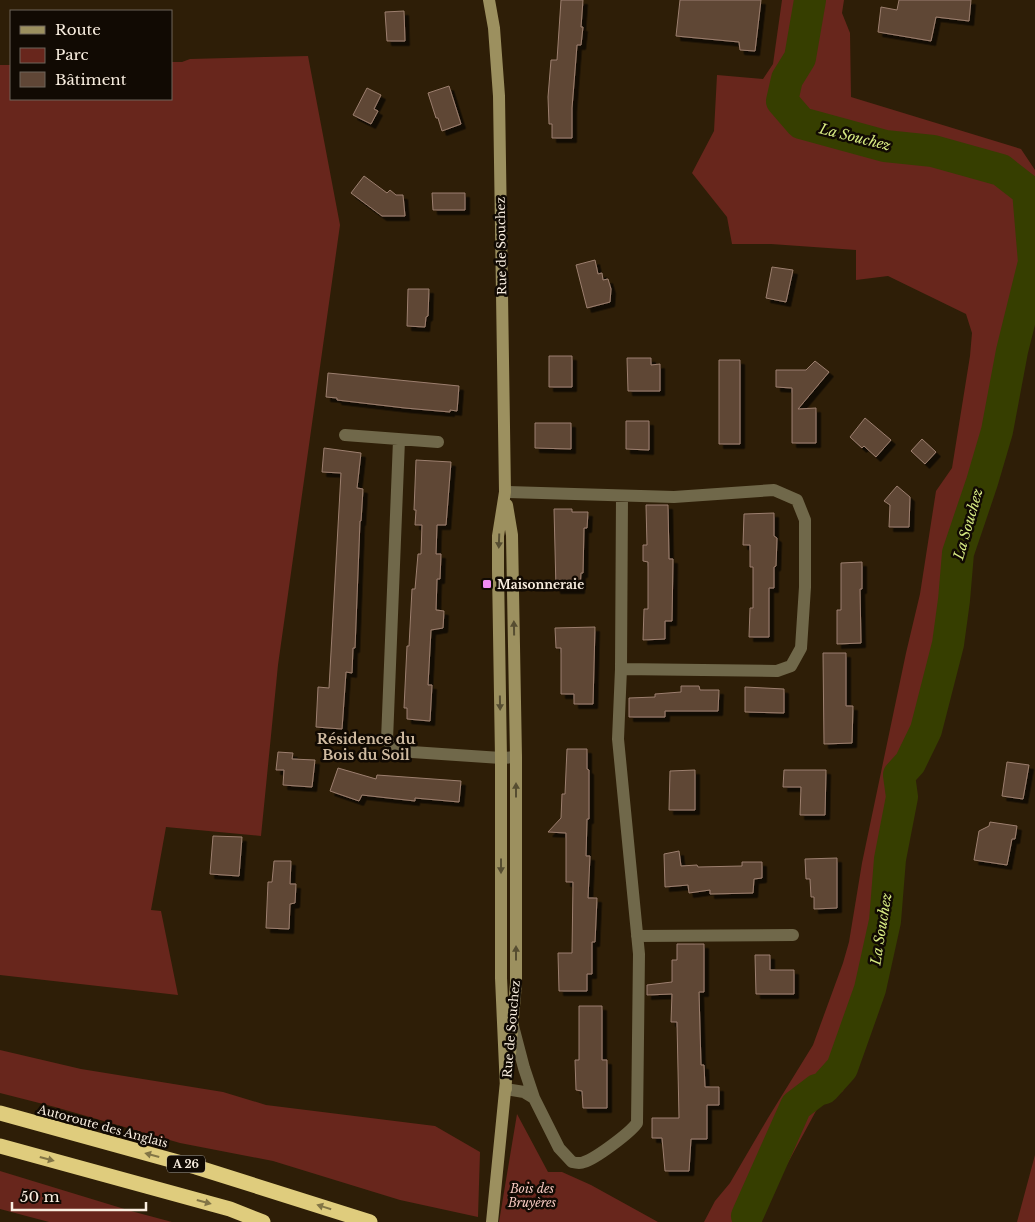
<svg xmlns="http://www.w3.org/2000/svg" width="1035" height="1222" font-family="'Libre Baskerville',serif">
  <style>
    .green { fill: #68261c }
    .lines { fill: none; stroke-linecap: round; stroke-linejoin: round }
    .river { stroke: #363e00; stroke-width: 32 }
    .building { fill: #5f4636; stroke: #9c7f6e; filter: url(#shadow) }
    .street { stroke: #70684a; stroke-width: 12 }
    .secondary { stroke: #9c905f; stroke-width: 12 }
    .highway { stroke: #dfcc7d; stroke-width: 15 }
    .oneway { fill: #564d31 }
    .oneway2 { fill: #827546 }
    .poi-dot { fill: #f08bf5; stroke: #110a03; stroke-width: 2 }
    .labels { text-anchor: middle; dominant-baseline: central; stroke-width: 5; stroke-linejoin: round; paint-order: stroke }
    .shield { fill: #110a03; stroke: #b3aa9e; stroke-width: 1 }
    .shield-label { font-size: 11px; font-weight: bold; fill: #f9eee0 }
    .street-label { font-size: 12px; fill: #f9eee0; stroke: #110a03 }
    .poi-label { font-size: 12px; font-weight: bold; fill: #f9eee0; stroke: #110a03; text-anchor: start }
    .park-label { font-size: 12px; font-style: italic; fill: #f4c7bf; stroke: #110a03 }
    .water-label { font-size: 14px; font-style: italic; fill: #d7ea82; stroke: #110a03 }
    .neighbourhood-label { font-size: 14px; font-weight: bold; fill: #cfbaa0; stroke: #110a03 }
  </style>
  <defs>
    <filter id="shadow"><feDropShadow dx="4.5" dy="4.5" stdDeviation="0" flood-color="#0009"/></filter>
  </defs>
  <rect width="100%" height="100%" fill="#2e1e07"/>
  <path class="green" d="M782 0H844L842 13 850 33 851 97 1021 149 1035 170V310L1014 418 992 489 976 515 971 530 970 582 958 613 949 669 912 777 899 862 892 947 882 998 843 1091 817 1109 763 1209 759 1222H704L715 1201 730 1183 768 1118 813 1045 843 963 849 942 862 863 906 653 920 594 936 491 952 468 970 356 972 333 966 314 888 276 856 280V250L771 244H732L727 217 692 173 714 131 717 75 763 79 773 64Z
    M308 56 340 225 278 665 261 836 166 827 151 910 161 911 178 995 0 975V65H11V99H171V62H182L190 59Z
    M0 1050 81 1069 223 1092 266 1105 435 1126 480 1152 478 1217 400 1200 273 1161 180 1143 55 1107 0 1093Z
    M517 1114 548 1172H562L591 1185 658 1222H499Z
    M1035 1155V1222H1017Z
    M0 1171 131 1211 172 1222H49L0 1209Z"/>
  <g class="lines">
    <path class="river" d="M747 1216 796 1106 817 1090 824 1088 842 1068 870 989 885 921 890 859 902 797 899 775 910 763 926 730 948 644 954 600 958 553 982 482 997 431 1012 351 1034 262 1028 191 1001 170 933 151 885 146 801 123 782 101 787 79 800 58 810 0"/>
  </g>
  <path class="building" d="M561 0H583L581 27H583L581 45H577L572 108V138H552V124H549L548 97 551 60H557Z
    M680 0H761L755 51 740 50 739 42 676 36Z
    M899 0H971L969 21 936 17 931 41 878 32 881 7 897 10Z
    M404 11 405 41H387L385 12Z
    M449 86 461 124 442 131 438 118H436L428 93Z
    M367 88 381 95 374 109 378 111 371 124 353 115Z
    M364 176 387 193 390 190 396 195H403L405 216H382L351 193Z
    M432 193H465V210H433Z
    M595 260 598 274 602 273 603 280 608 279 611 289 610 302 587 308 576 265Z
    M772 267 793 270 786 302 766 298Z
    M408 289H429L428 316 426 317 425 327 407 326Z
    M549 356H572V387H549Z
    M627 358H651V365L660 364V391H628Z
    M719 360H740V444H719Z
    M815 361 829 372 798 409 816 408V443H792V388L776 387V370H806Z
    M328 373 459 386 457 411 450 410V412L405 408 337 400V398L326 397Z
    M865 418 891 440 876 457 864 446 862 448 850 437Z
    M626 421H649V450L626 449Z
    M535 423H571V449L535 448Z
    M922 439 936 452 925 464 911 451Z
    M324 448 361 453 357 488 363 489 361 521H360L355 648H353L352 673 346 672 342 729 316 727 318 687 329 688 341 473 322 472Z
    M416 460 451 462 446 525H437L436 554H441L440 579H437L436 610 444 611 443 628 431 630 428 685H432L430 721 407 719V708H404L407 646H409L412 589H415L418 554H421L422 525H415L416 510H414Z
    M897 486 910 497 909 527H889L890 505 884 501Z
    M646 505H668L669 559H673L672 621H665V639L643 640 644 609H648V562L643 561V545H647Z
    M554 509H572V512H588L587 528H584L583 573H581L580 589H556Z
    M774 513V536L777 538 776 566 774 567V588H769V637H749L750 608H753V567H750V545H743L744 514Z
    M862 562V589H860L861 643 837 644V610H841V563Z
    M595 627 593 704H574V694H561V648H556L555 628Z
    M823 653H846V706H853L852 743 824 744Z
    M681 686H699L700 690H719L718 711H665V717H629V698L655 697V694L681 692Z
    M745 687 784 689V713L745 712Z
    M567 749H587V769L589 770V819H587L586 856H590L588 898H597L595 942H592V974H587V991H559L558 953H572L573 882H566V833L548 832 561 818 562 794H565Z
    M278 752 293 753 292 759 315 760 312 787 283 785 284 770H276Z
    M1007 762 1029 765 1023 799 1002 796Z
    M338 768 376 779 377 775 461 781 459 802 415 798V801L362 795 359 801 330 791Z
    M695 770V810H669L670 771Z
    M784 770H826L825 815H800L801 787H783Z
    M990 822 1017 826 1015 839H1012L1007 865 974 860 979 831 989 826Z
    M213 836 242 837 239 876 210 874Z
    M679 851 681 866 697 865 698 867 742 866V862H762V878L754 879 753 893 710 894V890L689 893 688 885 665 887 664 854Z
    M837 858V908L814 909V897H811L810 879H806L805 859Z
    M274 861H291L290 884H296L295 903 290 904 289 929 266 928 268 882H272Z
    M677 944H704V992H699L701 1065H704L705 1087H719V1105H707V1139H691L689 1171H665L662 1138H652V1118H679L677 1022H671L672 994 647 995V985L672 982V960H677Z
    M755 955H770V970H794V994H756Z
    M579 1006H602V1060H607V1108H583L582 1091 576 1090 575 1060H579Z"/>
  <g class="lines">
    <path class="street" d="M345 435 438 442
      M399 440 387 740 397 751 501 758 516 757
      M505 492 674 497 774 490 797 500 805 520V587L801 648 791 666 777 671 621 669
      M637 936 793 935
      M513 1026 524 1068 534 1098
      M506 1089 524 1092 534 1098 559 1148 572 1162C576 1163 580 1164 584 1162 595 1159 630 1133 637 1123L639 954 618 739 621 669 622 496"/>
    <path class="secondary" d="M489 0 494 28 499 96 505 492 498 536V571L501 758V978L506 1089
      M507 505 512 535 516 757V983L510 1054
      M492 1222 506 1081"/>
    <path class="highway" d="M0 1113 196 1167 370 1222
      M0 1146 230 1209 263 1222"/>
  </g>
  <defs><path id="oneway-solid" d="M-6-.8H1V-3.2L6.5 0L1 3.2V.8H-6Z" transform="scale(1.25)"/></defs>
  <g class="oneway">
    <use href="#oneway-solid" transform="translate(499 541) rotate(92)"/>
    <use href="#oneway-solid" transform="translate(514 628) rotate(-91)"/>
    <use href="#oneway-solid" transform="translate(500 703) rotate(89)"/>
    <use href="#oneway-solid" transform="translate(516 790) rotate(-90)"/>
    <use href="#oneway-solid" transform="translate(501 866) rotate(90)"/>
    <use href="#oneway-solid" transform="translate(516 953) rotate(-90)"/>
  </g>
  <g class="oneway2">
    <use href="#oneway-solid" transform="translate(152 1155) rotate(-165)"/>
    <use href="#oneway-solid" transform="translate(47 1159) rotate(15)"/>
    <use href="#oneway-solid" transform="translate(204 1202) rotate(15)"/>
    <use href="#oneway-solid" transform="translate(324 1207) rotate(-163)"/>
  </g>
  <rect class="poi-dot" x="482" y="579" width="10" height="10" rx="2.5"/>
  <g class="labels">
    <rect class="shield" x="167" y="1155.5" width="38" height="17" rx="4"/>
    <g class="shield-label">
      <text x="186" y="1164">A 26</text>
    </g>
    <g class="street-label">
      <text transform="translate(501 246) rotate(-91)">Rue de Souchez</text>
      <text transform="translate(511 1029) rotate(-85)">Rue de Souchez</text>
      <text transform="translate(103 1126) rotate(15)">Autoroute des Anglais</text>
    </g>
    <g class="poi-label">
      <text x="497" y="584">Maisonneraie</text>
    </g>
    <g class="park-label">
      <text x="532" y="1188">Bois des<tspan x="532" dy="14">Bruyères</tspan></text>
    </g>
    <g class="water-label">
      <text transform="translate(855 137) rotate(14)">La Souchez</text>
      <text transform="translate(968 524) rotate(-74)">La Souchez</text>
      <text transform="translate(881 929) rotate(-81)">La Souchez</text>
    </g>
    <g class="neighbourhood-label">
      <text x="366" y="739">Résidence du<tspan x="366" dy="16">Bois du Soil</tspan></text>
    </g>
  </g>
  <rect x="10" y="10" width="162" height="90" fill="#110a03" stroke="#6e655b"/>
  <rect x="20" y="26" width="25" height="8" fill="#9c905f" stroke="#6e655b"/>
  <text x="55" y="35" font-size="15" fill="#f9eee0">Route</text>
  <rect x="20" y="48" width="25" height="15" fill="#68261c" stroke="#6e655b"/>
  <text x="55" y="60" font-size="15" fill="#f9eee0">Parc</text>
  <rect x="20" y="72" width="25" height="15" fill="#5f4636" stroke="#6e655b"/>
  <text x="55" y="85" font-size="15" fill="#f9eee0">Bâtiment</text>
  <path d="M12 1202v8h134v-8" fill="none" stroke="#f9eee0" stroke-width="2.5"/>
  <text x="20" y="1202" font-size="15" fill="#f9eee0" stroke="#110a03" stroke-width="4" paint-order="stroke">50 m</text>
</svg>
